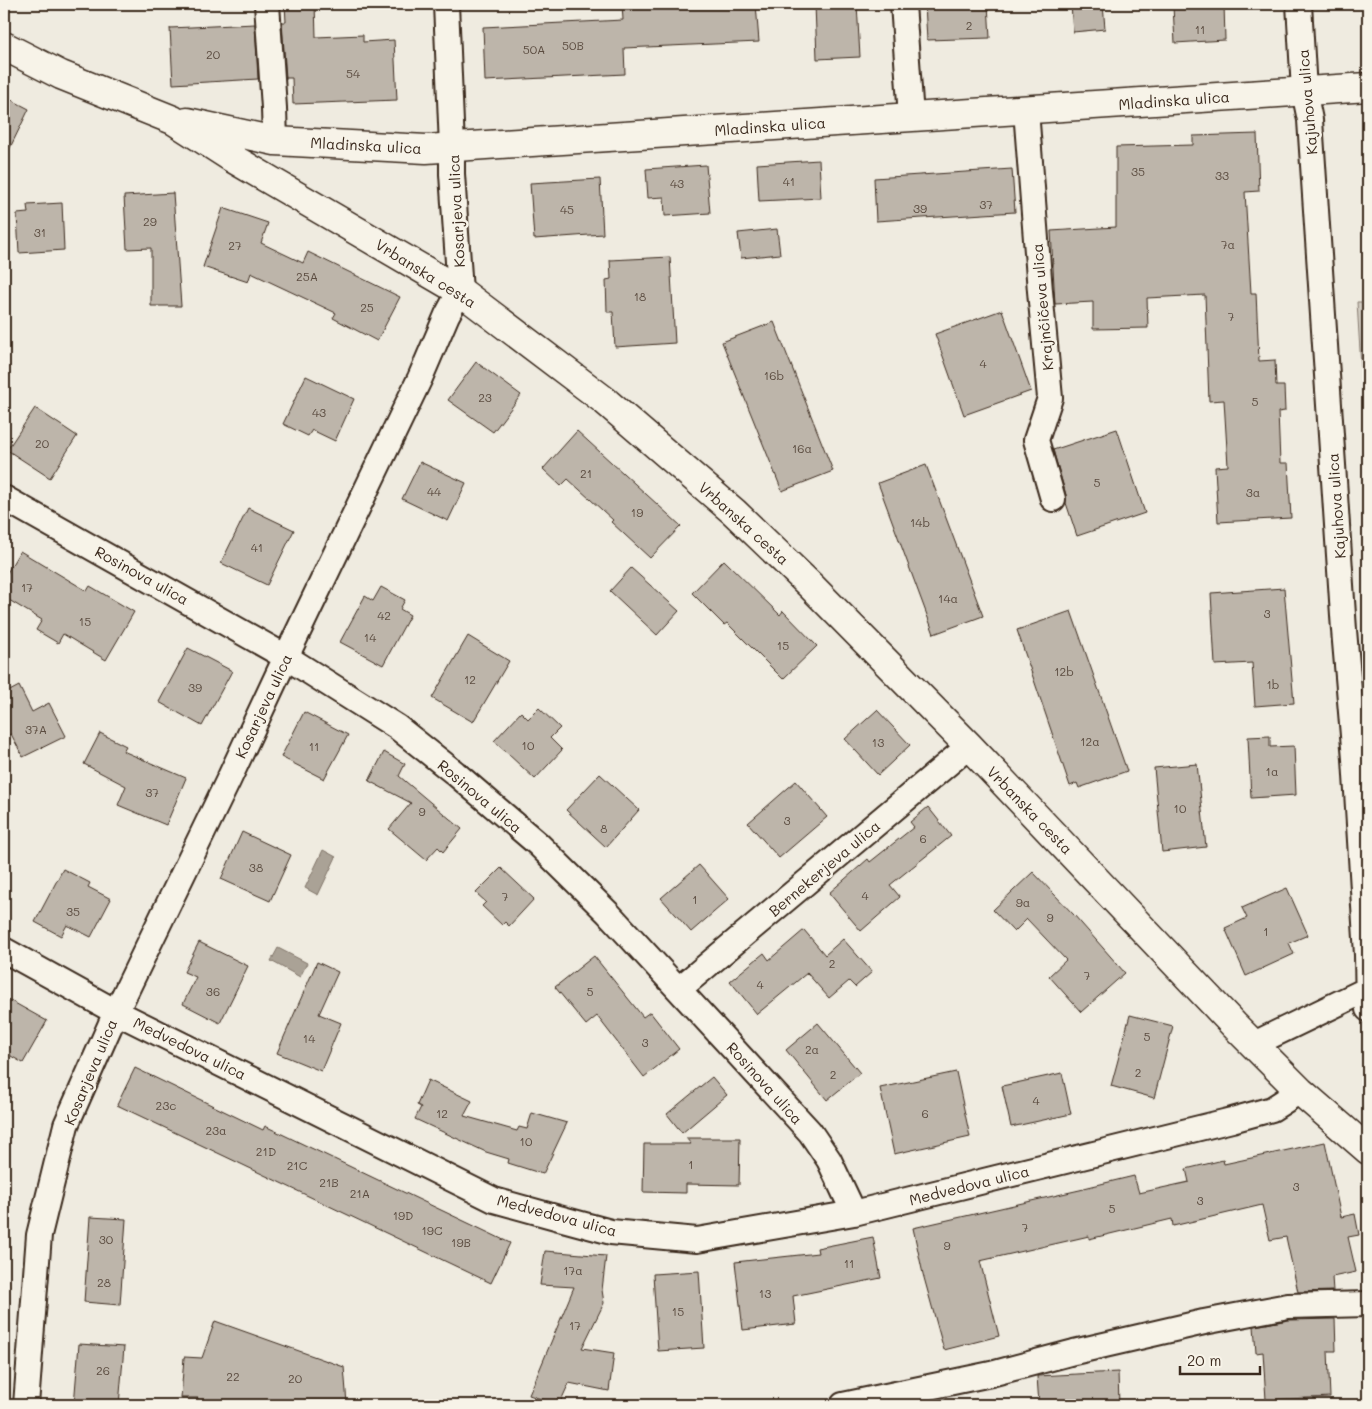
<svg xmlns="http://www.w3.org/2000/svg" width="1372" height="1409" font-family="Mali,sans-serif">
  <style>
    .green { fill: #d1cbc0; stroke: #867a6f }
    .water { fill: #aaa296; stroke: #7e7266 }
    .building { fill: #bdb5aa; stroke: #3b2a1e }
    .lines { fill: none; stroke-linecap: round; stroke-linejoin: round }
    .minor-casing { stroke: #3b2a1e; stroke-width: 28 }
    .tertiary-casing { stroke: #3b2a1e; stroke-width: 31 }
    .minor { stroke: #f7f3e8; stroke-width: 24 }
    .tertiary { stroke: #f7f3e8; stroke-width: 28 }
    .labels { text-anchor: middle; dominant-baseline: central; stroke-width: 5; stroke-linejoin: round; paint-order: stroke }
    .number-label { font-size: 12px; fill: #5c4d41 }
    .street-label { font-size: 15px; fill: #3b2a1e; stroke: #f7f3e8 }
  </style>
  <rect width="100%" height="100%" fill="#efebe0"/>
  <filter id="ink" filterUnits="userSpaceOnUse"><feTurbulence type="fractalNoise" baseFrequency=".02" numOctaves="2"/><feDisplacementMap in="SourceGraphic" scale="10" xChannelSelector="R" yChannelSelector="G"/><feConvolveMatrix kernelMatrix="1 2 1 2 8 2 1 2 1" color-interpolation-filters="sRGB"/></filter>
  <g filter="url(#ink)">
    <path class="green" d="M1357 302H1368V449H1366Z"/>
    <path class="water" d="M323 850 336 857 318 895 305 888Z
      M278 948 307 963 300 977 271 961Z"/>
    <path class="building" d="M285 4H315L316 37 363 35V42L394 40 397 100 293 104 292 78H286L282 22H286Z
      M622 4H756L759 42 624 48 625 74 485 81 483 27 623 20Z
      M815 4H857L860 57 817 59Z
      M925 4H988L990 38 927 40Z
      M1071 4H1103L1105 29 1073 32Z
      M1201 4H1224L1225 40 1175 43 1173 6Z
      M255 24 258 79 173 84 170 28Z
      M4 96 29 109 4 160Z
      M1257 134 1259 191 1245 192 1251 293H1256L1259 361 1275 360 1276 386H1284L1285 411 1278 412 1280 463H1288L1291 518 1218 522 1215 467 1228 466 1224 400 1209 401 1205 295 1147 298 1148 328 1093 329V302L1055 304 1051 231 1116 227V147L1193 145V136Z
      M819 160 821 198 759 201 757 164Z
      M706 165 710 213 665 216 664 197 648 198 646 169Z
      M1012 169 1015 212 876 221 874 178Z
      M600 179 603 234 534 239 530 183Z
      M173 193 181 306H151V248L127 249 124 196Z
      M62 203 64 250 19 253 17 214 28 213 27 205Z
      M223 208 268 223 261 243 303 263 308 252 400 297 377 341 333 318 336 313 251 273 248 282 203 267Z
      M777 229 780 254 741 258 738 233Z
      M670 257 675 343 615 347 613 312H607L606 280 611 279 610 260Z
      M1002 310 1031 391 964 415 935 334Z
      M774 322 833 471 782 491 722 342Z
      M476 362 521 395 493 432 448 400Z
      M306 376 354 399 335 441 312 430 308 436 283 424Z
      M35 408 77 436 50 478 7 450Z
      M1117 429 1145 513 1077 536 1066 503V495L1053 450Z
      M577 431 681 526 650 558 611 522 613 520 568 479 561 486 543 469Z
      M420 462 466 483 448 521 402 499Z
      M926 465 983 616 934 634 878 483Z
      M248 508 294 530 267 585 221 563Z
      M20 551 87 591 90 586 134 612 106 660 63 634 58 643 36 630 42 620 4 597V578Z
      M724 560 780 615 783 611 817 646 783 679 727 623 724 625 692 593Z
      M631 568 679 611 657 635 610 591Z
      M381 587 405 600 400 609 410 615 383 665 340 642 365 596 373 601Z
      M1284 588 1294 703 1255 706 1252 663 1215 665 1211 593Z
      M1071 611 1127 771 1079 788 1077 783 1070 786 1017 630Z
      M468 636 509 661 473 722 432 698Z
      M188 648 232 671 202 726 159 702Z
      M19 686 32 712 49 703 66 736 23 757 11 734 4 737V694Z
      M539 708 560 728 550 738 562 750 535 779 494 741 521 712 528 719Z
      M877 710 910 745 878 775 845 739Z
      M304 712 348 735 324 779 281 757Z
      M100 733 126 746 123 751 186 778 166 825 118 805 126 786 84 764Z
      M1270 736V747L1294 746 1296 795 1251 798 1248 737Z
      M384 752 405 764 399 776 462 829 443 852 438 847 426 860 389 829 411 803 369 781Z
      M1197 764 1206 847 1162 852 1154 768Z
      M600 774 639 810 606 847 566 810Z
      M796 781 827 817 779 858 748 823Z
      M928 807 951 836 890 885 900 897 861 931 829 893 868 859 870 862 914 827 910 822Z
      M242 832 291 855 270 901 221 879Z
      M699 865 729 899 691 932 661 898Z
      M501 868 534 899 509 926 505 922 502 925 482 906 486 902 476 893Z
      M63 869 90 883 88 887 111 899 91 937 67 925 61 936 35 922Z
      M1033 872 1074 915 1125 973 1081 1012 1049 976 1066 960 1027 919 1014 932 993 910Z
      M1287 888 1308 935 1289 943 1294 954 1246 976 1225 928 1247 918 1242 908Z
      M804 930 825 955 843 939 872 972 855 987 849 981 829 998 807 973 757 1014 730 981 764 953 769 960Z
      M199 942 248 966 220 1023 183 1004 196 977 184 972Z
      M594 956 643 1017 650 1012 679 1049 644 1077 597 1016 586 1025 555 987Z
      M317 962 338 972 319 1014 341 1023 321 1071 277 1053Z
      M4 997 47 1021 23 1063 4 1052Z
      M1130 1015 1173 1026 1154 1098 1111 1086Z
      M818 1023 860 1073 827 1100 786 1050Z
      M135 1068 263 1130 265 1126 510 1243 491 1283 117 1105Z
      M956 1072 970 1137 894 1154 880 1088Z
      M1062 1073 1071 1114 1011 1127 1002 1086Z
      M712 1077 727 1095 682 1133 667 1114Z
      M428 1080 472 1101 464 1116 517 1131 519 1127 527 1129 532 1113 567 1123 543 1174 508 1163 509 1159 486 1152 415 1119 421 1107 417 1105Z
      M686 1138H740L739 1185 686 1184V1193L643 1192 644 1144H691Z
      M1325 1142 1341 1217 1355 1214 1359 1235 1348 1237 1356 1272 1332 1277 1333 1291 1298 1292 1286 1237 1270 1240 1262 1205 1173 1226 1172 1219 1089 1239V1236L980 1261 999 1336 944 1350 923 1274 913 1228 1084 1189V1188L1134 1176 1139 1193 1189 1182 1186 1169 1223 1160 1224 1164Z
      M90 1217 126 1219 120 1305 84 1302Z
      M873 1237 881 1278 793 1296 796 1324 743 1330 735 1262 818 1253 817 1248Z
      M545 1251 606 1256 602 1290 604 1303 582 1348 614 1353 609 1391 569 1383 559 1405 529 1395 574 1287 540 1285Z
      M699 1271 704 1348 658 1351 653 1274Z
      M1335 1319 1336 1351H1328L1330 1397 1266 1400 1263 1352 1256 1353 1254 1326 1289 1320Z
      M215 1321 344 1367 347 1404 197 1405 198 1398H181L184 1357 202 1358Z
      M79 1344 124 1347 119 1405H74Z
      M1118 1372 1119 1405H1039L1037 1376Z"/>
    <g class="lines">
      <defs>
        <path id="minor" d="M267 4 274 108 275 141
          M903 4 911 117
          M1299 4 1304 91 1310 120 1344 630 1355 759 1367 955 1368 1009
          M1026 110 1040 291 1050 398 1036 440 1053 499
          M4 498 286 657 397 727 455 773 538 844 608 913 810 1132 829 1160 854 1213
          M4 950 116 1012 494 1200 559 1218 611 1232 697 1240 854 1213 1232 1120 1272 1109 1300 1091
          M679 989 969 746
          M1254 1044 1368 989
          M26 1405 39 1235 66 1125 116 1012 228 781 286 657 420 378 447 315 460 291 452 174V147L446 4
          M843 1405 991 1374 1074 1352 1204 1322 1288 1306 1368 1304"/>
        <path id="tertiary" d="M4 46 61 75 173 120 232 158 460 291 604 400 734 512 812 587 969 746 1234 1025 1300 1091 1368 1150
          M187 122 275 141 426 149 1368 87"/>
      </defs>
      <use href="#minor" class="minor-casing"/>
      <use href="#tertiary" class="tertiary-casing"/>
      <use href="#minor" class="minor"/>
      <use href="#tertiary" class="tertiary"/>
    </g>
  </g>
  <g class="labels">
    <g class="number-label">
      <text x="969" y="25">2</text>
      <text x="1200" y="29">11</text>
      <text x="573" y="45">50B</text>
      <text x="534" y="49">50A</text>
      <text x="213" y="54">20</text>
      <text x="353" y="73">54</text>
      <text x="1138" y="171">35</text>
      <text x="1222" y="175">33</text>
      <text x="789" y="181">41</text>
      <text x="677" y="183">43</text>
      <text x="986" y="204">37</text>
      <text x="920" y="208">39</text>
      <text x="567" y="209">45</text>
      <text x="150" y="221">29</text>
      <text x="40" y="232">31</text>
      <text x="1228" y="244">7a</text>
      <text x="235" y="245">27</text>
      <text x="307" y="276">25A</text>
      <text x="640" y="296">18</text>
      <text x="367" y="307">25</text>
      <text x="1231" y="316">7</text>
      <text x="983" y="363">4</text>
      <text x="774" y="375">16b</text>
      <text x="485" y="397">23</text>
      <text x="1255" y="401">5</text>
      <text x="319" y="412">43</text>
      <text x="42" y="443">20</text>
      <text x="802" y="448">16a</text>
      <text x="586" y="473">21</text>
      <text x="1097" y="482">5</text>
      <text x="434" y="491">44</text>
      <text x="1253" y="492">3a</text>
      <text x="637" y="512">19</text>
      <text x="920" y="522">14b</text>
      <text x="257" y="547">41</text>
      <text x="27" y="587">17</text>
      <text x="948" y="598">14a</text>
      <text x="1267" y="613">3</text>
      <text x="384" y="615">42</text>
      <text x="85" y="621">15</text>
      <text x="370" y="637">14</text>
      <text x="783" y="645">15</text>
      <text x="1064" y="671">12b</text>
      <text x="470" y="679">12</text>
      <text x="1273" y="684">1b</text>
      <text x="195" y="687">39</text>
      <text x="36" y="729">37A</text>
      <text x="1090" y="741">12a</text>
      <text x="878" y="742">13</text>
      <text x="528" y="745">10</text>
      <text x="314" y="746">11</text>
      <text x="1272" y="771">1a</text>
      <text x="152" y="792">37</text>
      <text x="1180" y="808">10</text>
      <text x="422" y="811">9</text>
      <text x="787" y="820">3</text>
      <text x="604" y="828">8</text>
      <text x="923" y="838">6</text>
      <text x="256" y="867">38</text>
      <text x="865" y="895">4</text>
      <text x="505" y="896">7</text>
      <text x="695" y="899">1</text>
      <text x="1023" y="902">9a</text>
      <text x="73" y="911">35</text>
      <text x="1050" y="917">9</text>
      <text x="1266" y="931">1</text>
      <text x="832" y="963">2</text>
      <text x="1087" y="975">7</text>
      <text x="760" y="984">4</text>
      <text x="213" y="991">36</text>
      <text x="590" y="991">5</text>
      <text x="1147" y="1036">5</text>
      <text x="309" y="1038">14</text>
      <text x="645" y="1042">3</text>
      <text x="812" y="1049">2a</text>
      <text x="1138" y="1072">2</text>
      <text x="833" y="1074">2</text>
      <text x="1036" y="1100">4</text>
      <text x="166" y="1105">23c</text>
      <text x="442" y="1113">12</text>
      <text x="925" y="1113">6</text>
      <text x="216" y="1130">23a</text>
      <text x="526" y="1141">10</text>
      <text x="266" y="1151">21D</text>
      <text x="691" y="1164">1</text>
      <text x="297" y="1165">21C</text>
      <text x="329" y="1182">21B</text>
      <text x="1296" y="1186">3</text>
      <text x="360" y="1193">21A</text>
      <text x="1200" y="1200">3</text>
      <text x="1112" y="1208">5</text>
      <text x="403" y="1215">19D</text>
      <text x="1025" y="1227">7</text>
      <text x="432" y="1230">19C</text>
      <text x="106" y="1239">30</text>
      <text x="461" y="1242">19B</text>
      <text x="947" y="1245">9</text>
      <text x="849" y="1263">11</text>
      <text x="573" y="1270">17a</text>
      <text x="104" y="1282">28</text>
      <text x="765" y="1293">13</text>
      <text x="678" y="1311">15</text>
      <text x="575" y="1325">17</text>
      <text x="103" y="1370">26</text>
      <text x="233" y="1376">22</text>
      <text x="295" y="1378">20</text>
    </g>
    <g class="street-label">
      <text transform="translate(1174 100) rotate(-4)">Mladinska ulica</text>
      <text transform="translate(1307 102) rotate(-95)">Kajuhova ulica</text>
      <text transform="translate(770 126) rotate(-4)">Mladinska ulica</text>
      <text transform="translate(366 145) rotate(3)">Mladinska ulica</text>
      <text transform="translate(456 211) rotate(-93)">Kosarjeva ulica</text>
      <text transform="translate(426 273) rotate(32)">Vrbanska cesta</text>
      <text transform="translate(1042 307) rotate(-95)">Krajnčičeva ulica</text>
      <text transform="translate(1336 506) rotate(-94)">Kajuhova ulica</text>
      <text transform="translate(744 523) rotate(42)">Vrbanska cesta</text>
      <text transform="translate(142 575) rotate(29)">Rosinova ulica</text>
      <text transform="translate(263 706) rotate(-65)">Kosarjeva ulica</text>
      <text transform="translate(480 796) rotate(40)">Rosinova ulica</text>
      <text transform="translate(1030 810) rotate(46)">Vrbanska cesta</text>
      <text transform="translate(824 868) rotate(-40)">Bernekerjeva ulica</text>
      <text transform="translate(190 1048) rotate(26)">Medvedova ulica</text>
      <text transform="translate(90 1072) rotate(-67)">Kosarjeva ulica</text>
      <text transform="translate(765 1083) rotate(48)">Rosinova ulica</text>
      <text transform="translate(969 1185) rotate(-14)">Medvedova ulica</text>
      <text transform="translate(557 1215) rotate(15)">Medvedova ulica</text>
    </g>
  </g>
  <rect width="1372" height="1409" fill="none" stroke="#f7f3e8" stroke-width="20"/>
  <rect x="10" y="10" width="1352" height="1389" fill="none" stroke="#3b2a1e" stroke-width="2" filter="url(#ink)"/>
  <path d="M1180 1366v8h80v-8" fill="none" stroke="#3b2a1e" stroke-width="2.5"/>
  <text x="1187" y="1366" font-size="15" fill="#3b2a1e" stroke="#f7f3e8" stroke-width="4" paint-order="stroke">20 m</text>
</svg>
